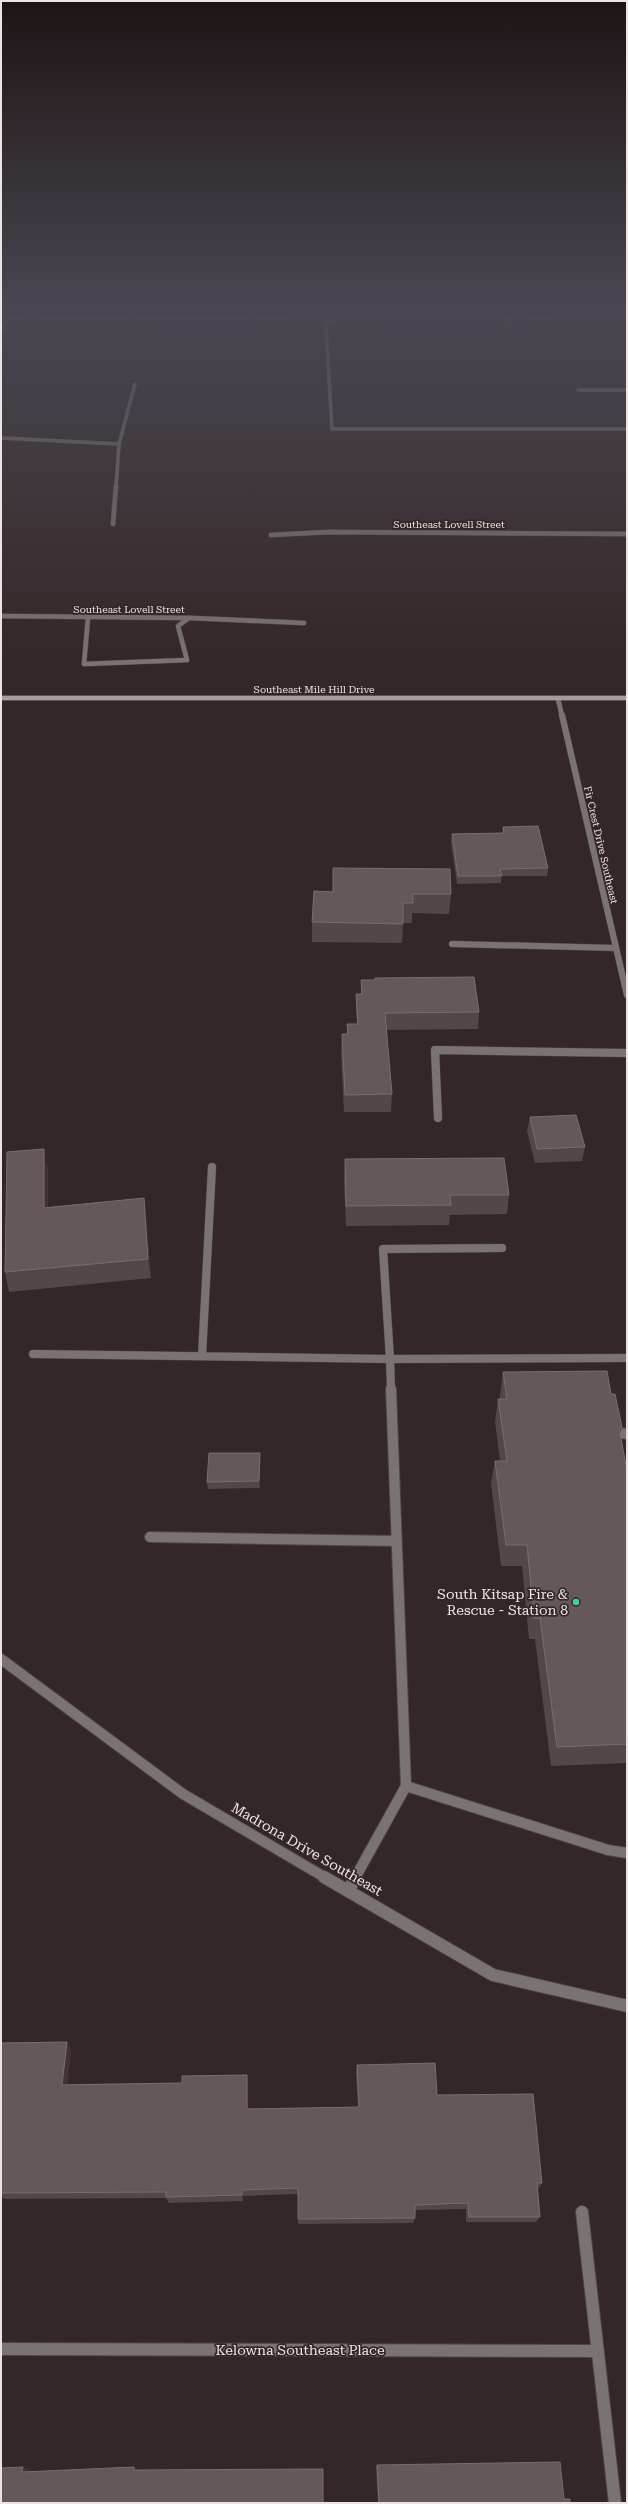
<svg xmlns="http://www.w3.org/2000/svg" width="628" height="2504" font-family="'Roboto Serif',serif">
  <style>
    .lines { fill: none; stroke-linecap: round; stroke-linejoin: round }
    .service-far5-casing { stroke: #514545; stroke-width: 4 }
    .service-far4-casing { stroke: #514545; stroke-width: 5.5 }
    .service-far3-casing { stroke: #514545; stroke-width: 7 }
    .service-far2-casing { stroke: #514545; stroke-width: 9 }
    .service-far1-casing { stroke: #514545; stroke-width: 12 }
    .service-casing { stroke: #514545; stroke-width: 14 }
    .minor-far2-casing { stroke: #514545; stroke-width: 4 }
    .minor-far1-casing { stroke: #514545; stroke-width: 5.5 }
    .minor-casing { stroke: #514545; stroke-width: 14 }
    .tertiary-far4-casing { stroke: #514545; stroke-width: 4 }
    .tertiary-far3-casing { stroke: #514545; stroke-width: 5.5 }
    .tertiary-far2-casing { stroke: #514545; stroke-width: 7 }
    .tertiary-far1-casing { stroke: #514545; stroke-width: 12 }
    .tertiary-casing { stroke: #514545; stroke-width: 14 }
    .secondary-casing { stroke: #514545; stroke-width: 5.5 }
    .service-far5 { stroke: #7a7373; stroke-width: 3.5 }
    .service-far4 { stroke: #7a7373; stroke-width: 4.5 }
    .service-far3 { stroke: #7a7373; stroke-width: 6 }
    .service-far2 { stroke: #7a7373; stroke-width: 8 }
    .service-far1 { stroke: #7a7373; stroke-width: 10 }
    .service { stroke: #7a7373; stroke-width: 12 }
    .minor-far2 { stroke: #7a7373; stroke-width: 3.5 }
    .minor-far1 { stroke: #7a7373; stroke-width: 4.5 }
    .minor { stroke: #7a7373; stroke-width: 12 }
    .tertiary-far4 { stroke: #7a7373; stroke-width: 3.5 }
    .tertiary-far3 { stroke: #7a7373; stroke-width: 4.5 }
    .tertiary-far2 { stroke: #7a7373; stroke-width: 6 }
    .tertiary-far1 { stroke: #7a7373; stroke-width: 10 }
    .tertiary { stroke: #7a7373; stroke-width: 12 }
    .secondary { stroke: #a79b9b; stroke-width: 4.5 }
    .wall { fill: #544747 }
    .shaded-wall { fill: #413333 }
    .building { fill: #655858; stroke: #7a6d6d }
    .poi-dot { fill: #39d4a5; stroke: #342727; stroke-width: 1.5 }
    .labels { text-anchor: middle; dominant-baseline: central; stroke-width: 3.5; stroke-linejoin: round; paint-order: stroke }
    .far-street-label { font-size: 10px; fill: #ece3e3; stroke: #342727 }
    .near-poi-label { font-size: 14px; fill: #ece3e3; stroke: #342727; text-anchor: end }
    .near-street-label { font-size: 14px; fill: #ece3e3; stroke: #342727 }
  </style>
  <rect width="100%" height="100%" fill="#342727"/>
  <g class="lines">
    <defs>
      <path id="service-far5" d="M29 317 34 308
        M132 317 135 308
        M578 390H627"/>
      <path id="service-far4" d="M88 618 84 664 187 660 178 626 189 618"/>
      <path id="service-far3" d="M452 944 616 948"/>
      <path id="service-far2" d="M438 1118 435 1050 627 1053
        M502 1248 383 1249 390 1359 627 1358
        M33 1354 390 1359 391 1390
        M202 1356 212 1167"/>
      <path id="service-far1" d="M391 1389 406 1786 608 1850 627 1853
        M620 1433 627 1434
        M150 1537 396 1541
        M355 1878 406 1786"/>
      <path id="service" d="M348 1891 356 1877"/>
      <path id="minor-far2" d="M332 308 331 319 326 326 332 429H627
        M1 331 8 318
        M1 438 119 444
        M116 487 119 444 135 384"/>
      <path id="minor-far1" d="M113 524 116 486
        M271 535 329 532 627 534
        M1 616 191 618 304 623"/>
      <path id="minor" d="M582 2212 615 2503
        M1 2349 598 2351"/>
      <path id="tertiary-far4" d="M1 318 510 319 627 316"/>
      <path id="tertiary-far3" d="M558 699 562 716"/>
      <path id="tertiary-far2" d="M562 715 627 995"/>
      <path id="tertiary-far1" d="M1 1659 183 1794 326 1878"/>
      <path id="tertiary" d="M324 1877 493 1975 627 2006"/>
      <path id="secondary" d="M1 698H627"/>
    </defs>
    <use href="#service-far5" class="service-far5-casing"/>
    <use href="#service-far4" class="service-far4-casing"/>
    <use href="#service-far3" class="service-far3-casing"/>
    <use href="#service-far2" class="service-far2-casing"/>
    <use href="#service-far1" class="service-far1-casing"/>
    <use href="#service" class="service-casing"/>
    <use href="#minor-far2" class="minor-far2-casing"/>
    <use href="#minor-far1" class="minor-far1-casing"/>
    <use href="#minor" class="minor-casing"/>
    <use href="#tertiary-far4" class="tertiary-far4-casing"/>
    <use href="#tertiary-far3" class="tertiary-far3-casing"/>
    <use href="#tertiary-far2" class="tertiary-far2-casing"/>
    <use href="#tertiary-far1" class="tertiary-far1-casing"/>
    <use href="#tertiary" class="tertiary-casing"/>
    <use href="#secondary" class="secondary-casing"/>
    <use href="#service-far5" class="service-far5"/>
    <use href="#service-far4" class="service-far4"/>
    <use href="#service-far3" class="service-far3"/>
    <use href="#service-far2" class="service-far2"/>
    <use href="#service-far1" class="service-far1"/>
    <use href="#service" class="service"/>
    <use href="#minor-far2" class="minor-far2"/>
    <use href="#minor-far1" class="minor-far1"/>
    <use href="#minor" class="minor"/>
    <use href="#tertiary-far4" class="tertiary-far4"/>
    <use href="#tertiary-far3" class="tertiary-far3"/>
    <use href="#tertiary-far2" class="tertiary-far2"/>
    <use href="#tertiary-far1" class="tertiary-far1"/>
    <use href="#tertiary" class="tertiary"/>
    <use href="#secondary" class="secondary"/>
  </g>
  <path class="wall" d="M503 827 548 868 547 876H501V883L457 884 451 842 452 834 502 833Z
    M314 891 451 894 449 914 412 913V923H403L402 943 312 942V922Z
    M361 980 479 1012 478 1029 386 1030 392 1094 391 1112H344L341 1052 342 1034H347V1024H357L356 1012V994H361Z
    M530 1117 585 1147 582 1161 535 1163 527 1131Z
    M345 1159 509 1195 507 1214 450 1215 449 1225 346 1226 344 1179Z
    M48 1169V1207L144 1198 146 1218 151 1278 9 1292 5 1272Z
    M503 1372 611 1394 622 1427 620 1434 627 1470V1763L551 1766 535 1639H529L522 1566H501L491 1483 495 1461H500L495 1422 498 1399H500V1395Z
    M260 1453V1488L208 1489 207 1482Z
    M67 2042 71 2050 67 2084 182 2083 247 2075 248 2083V2109L358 2107 356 2073 357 2065 437 2095 542 2183 538 2189H537L540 2217 536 2222H466V2209L415 2210V2218L413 2223 298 2224V2194L243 2196V2201L169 2203 166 2198 4 2199 1 2196V2043Z
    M377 2465 564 2499 570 2503H378L376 2466Z"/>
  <path class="shaded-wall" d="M1 731 2 739 1 744Z
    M44 1149 48 1169V1227L44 1208Z
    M144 1198 146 1218 151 1278 148 1259Z
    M260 1453V1488L259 1481Z
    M67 2042 71 2050 67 2092 62 2085Z
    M247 2075 248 2083V2116L247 2109Z
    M242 2190 243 2196V2201L242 2195Z
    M23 2467 29 2469V2473L22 2472Z
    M134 2467 138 2469V2471L134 2470Z"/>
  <path class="building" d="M538 826 548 868 500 869 502 876H458L452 834 504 833 503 827Z
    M333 868 450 869 451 894H413V903H403V924L312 922 314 891 333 892Z
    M474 977 479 1012 385 1013 392 1094 345 1095 342 1034H348L347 1024H358L356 994H362L361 980H375V978Z
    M576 1115 585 1147 537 1149 530 1117Z
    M44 1149V1208L144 1198 148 1259 5 1272 7 1152Z
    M504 1158 509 1195H450L451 1205 346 1206 345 1159Z
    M607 1371 611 1394H615L622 1427 619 1428 627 1470V1744L557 1747 540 1618H534L527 1545H506L495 1461H507L498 1399H507L503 1372Z
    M209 1453H260L259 1481 207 1482Z
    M67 2042 62 2085 182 2083V2076L247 2075V2109L359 2107 357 2065 435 2063 437 2095 533 2094 542 2183H537L540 2217H469L468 2203 415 2205V2218L298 2219V2188L242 2190V2195L166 2197V2192L1 2193V2043Z
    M560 2462 564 2499H570V2503H379L377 2465Z
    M23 2467 22 2472 134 2467V2470L323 2469V2503H1V2468Z"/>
  <linearGradient id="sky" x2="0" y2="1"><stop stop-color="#1d1515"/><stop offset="0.47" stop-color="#4a4752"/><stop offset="1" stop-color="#4a4752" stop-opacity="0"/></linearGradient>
  <rect width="628" height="659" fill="url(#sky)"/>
  <circle class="poi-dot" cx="576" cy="1602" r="4"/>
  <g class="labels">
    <g class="far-street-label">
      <text x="449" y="524">Southeast Lovell Street</text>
      <text x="129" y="609">Southeast Lovell Street</text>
      <text x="314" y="689">Southeast Mile Hill Drive</text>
      <text transform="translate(601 845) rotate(77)">Fir Crest Drive Southeast</text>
    </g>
    <g class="near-poi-label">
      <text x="568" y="1594">South Kitsap Fire &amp;<tspan x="568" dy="16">Rescue - Station 8</tspan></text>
    </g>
    <g class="near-street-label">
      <text transform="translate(307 1849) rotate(30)">Madrona Drive Southeast</text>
      <text x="300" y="2350">Kelowna Southeast Place</text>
    </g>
  </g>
  <rect width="628" height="2504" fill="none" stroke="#ece3e3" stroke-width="4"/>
</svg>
